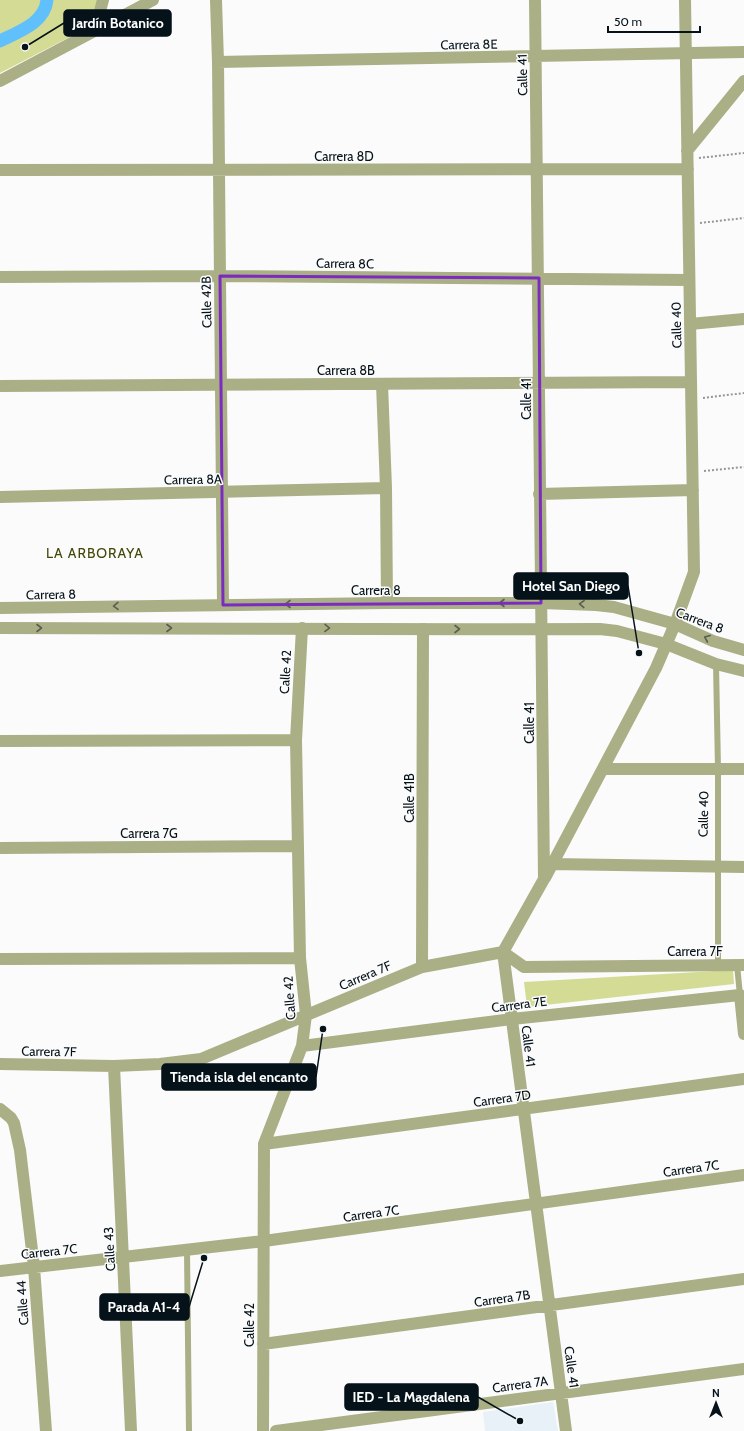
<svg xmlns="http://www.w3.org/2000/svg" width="744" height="1431" font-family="Cabin,sans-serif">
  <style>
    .built { fill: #e8f1f7 }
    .green { fill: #d4db95 }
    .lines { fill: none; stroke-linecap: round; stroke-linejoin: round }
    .canal { stroke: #60c0fc; stroke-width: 13 }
    .path { stroke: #91979a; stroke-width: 2; stroke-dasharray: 2 2; stroke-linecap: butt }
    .service { stroke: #aaaf86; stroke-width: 6 }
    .minor { stroke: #aaaf86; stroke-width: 12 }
    .tertiary { stroke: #aaaf86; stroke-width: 12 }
    .oneway { stroke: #586050 }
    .marked { fill: none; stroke: #7b2cbf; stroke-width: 3; stroke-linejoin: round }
    .labels { text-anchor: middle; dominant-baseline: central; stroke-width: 3; stroke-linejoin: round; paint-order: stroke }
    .street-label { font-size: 13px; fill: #05121a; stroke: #fbfbfb }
    .neighbourhood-label { font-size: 14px; letter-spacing: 1px; fill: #444709; stroke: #fbfbfb }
    .leader { fill: none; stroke: #05121a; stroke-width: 1.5 }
    .callout-dot { fill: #05121a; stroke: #fbfbfb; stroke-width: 1.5 }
    .callout { fill: #05121a; stroke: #05121a; stroke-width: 1.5 }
    .callout-label { font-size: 14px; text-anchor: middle; font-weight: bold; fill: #fff }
  </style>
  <rect width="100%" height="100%" fill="#fbfbfb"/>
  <path class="built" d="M553 1402 558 1431H485L483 1412Z"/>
  <path class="green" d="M0 0H98L93 25 0 73Z
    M733 970 734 984 527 1007 524 982Z"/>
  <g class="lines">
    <path class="canal" d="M0 41C18 32 45 23 47 0"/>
    <path class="path" d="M699 158 744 153
      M700 223 744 218
      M703 398 744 393
      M704 471 744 467"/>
    <path class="service" d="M716 664 718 769V965
      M737 965 740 995
      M187 1250 189 1431"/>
    <path class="minor" d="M216 0 218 62 223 605
      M535 0 544 879 503 952 566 1431
      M95 30 103 0
      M218 62 744 52
      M687 151 744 81
      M0 170 688 169
      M0 277 220 276 689 280
      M690 324 744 319
      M382 384 386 488 387 603
      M0 386 691 382
      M539 494 693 490
      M0 497 386 488
      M0 741 296 740
      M603 769H744
      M0 848 297 846
      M552 864 744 867
      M545 878 656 668 675 624 694 572 685 0
      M0 959 300 958
      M422 967 423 629
      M302 1046 512 1019 740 995 744 1034
      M0 1064 114 1066 160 1064 201 1059 422 967 503 952 524 967 744 965
      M114 1066 131 1431
      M0 1109 11 1118 14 1123 20 1150 34 1267 46 1431
      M264 1144 744 1079
      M0 1271 264 1241 744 1175
      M263 1344 744 1279
      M263 1431 264 1144 302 1046 306 1015 300 958 296 740 302 628
      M276 1431 744 1369"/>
    <path class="tertiary" d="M0 81 153 0
      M0 608 387 603H541L596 605 614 607 675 624 713 641 744 650
      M0 628C200 628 400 630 600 629L617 631 666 644 716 664 744 671"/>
  </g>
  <defs><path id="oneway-chevron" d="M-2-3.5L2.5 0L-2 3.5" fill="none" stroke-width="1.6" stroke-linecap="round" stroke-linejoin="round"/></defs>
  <g class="oneway">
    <use href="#oneway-chevron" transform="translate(502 603) rotate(180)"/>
    <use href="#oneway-chevron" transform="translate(288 604) rotate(180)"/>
    <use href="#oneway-chevron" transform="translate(582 604) rotate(-178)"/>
    <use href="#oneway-chevron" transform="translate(116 606) rotate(179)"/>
    <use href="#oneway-chevron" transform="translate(39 628)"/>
    <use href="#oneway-chevron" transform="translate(169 628)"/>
    <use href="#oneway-chevron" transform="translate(327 628) rotate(1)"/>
    <use href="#oneway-chevron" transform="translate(457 629)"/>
    <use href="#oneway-chevron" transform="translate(707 638) rotate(-157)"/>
  </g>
  <path class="marked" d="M220 276 539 278 541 603 223 605Z"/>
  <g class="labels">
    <g class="street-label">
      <text transform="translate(469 44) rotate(-1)">Carrera 8E</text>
      <text transform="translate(522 75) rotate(-91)">Calle 41</text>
      <text x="344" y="156">Carrera 8D</text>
      <text transform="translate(345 263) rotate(1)">Carrera 8C</text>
      <text transform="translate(206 302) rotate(-91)">Calle 42B</text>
      <text transform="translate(676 325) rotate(-91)">Calle 40</text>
      <text x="346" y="370">Carrera 8B</text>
      <text transform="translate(526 399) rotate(-90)">Calle 41</text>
      <text transform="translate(193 479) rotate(-1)">Carrera 8A</text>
      <text x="376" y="590">Carrera 8</text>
      <text transform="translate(51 594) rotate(-1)">Carrera 8</text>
      <text transform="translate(700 620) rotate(21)">Carrera 8</text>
      <text transform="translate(285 672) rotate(-87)">Calle 42</text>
      <text transform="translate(529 723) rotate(-90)">Calle 41</text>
      <text transform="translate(409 798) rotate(-90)">Calle 41B</text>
      <text transform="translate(703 814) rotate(-89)">Calle 40</text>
      <text x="149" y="833">Carrera 7G</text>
      <text x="695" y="951">Carrera 7F</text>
      <text transform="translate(365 975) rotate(-23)">Carrera 7F</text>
      <text transform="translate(289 998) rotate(-94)">Calle 42</text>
      <text transform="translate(519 1004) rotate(-7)">Carrera 7E</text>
      <text transform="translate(529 1046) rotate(83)">Calle 41</text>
      <text transform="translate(49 1051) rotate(1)">Carrera 7F</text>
      <text transform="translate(502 1098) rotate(-8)">Carrera 7D</text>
      <text transform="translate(691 1168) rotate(-8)">Carrera 7C</text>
      <text transform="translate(371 1213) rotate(-8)">Carrera 7C</text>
      <text transform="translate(109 1249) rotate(-93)">Calle 43</text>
      <text transform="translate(49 1251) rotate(-6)">Carrera 7C</text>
      <text transform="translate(502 1298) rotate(-8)">Carrera 7B</text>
      <text transform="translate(22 1303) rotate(-94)">Calle 44</text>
      <text transform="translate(249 1325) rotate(-90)">Calle 42</text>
      <text transform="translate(572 1367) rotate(82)">Calle 41</text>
      <text transform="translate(520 1384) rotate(-8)">Carrera 7A</text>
    </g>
    <g class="neighbourhood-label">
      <text x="95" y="553">LA ARBORAYA</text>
    </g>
  </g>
  <path class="leader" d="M25 47L64 23M639 653L628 586M323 1029L316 1077M204 1258L189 1307M520 1421L478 1397"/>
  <g class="callout-dot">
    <circle cx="25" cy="47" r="4"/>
    <circle cx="639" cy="653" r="4"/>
    <circle cx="323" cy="1029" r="4"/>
    <circle cx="204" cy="1258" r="4"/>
    <circle cx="520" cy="1421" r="4"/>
  </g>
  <g class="callout">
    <rect x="64" y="10" width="107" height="26" rx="4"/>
    <rect x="514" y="573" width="114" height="26" rx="4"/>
    <rect x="162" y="1064" width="154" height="26" rx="4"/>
    <rect x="100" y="1294" width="89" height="26" rx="4"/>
    <rect x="345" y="1384" width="133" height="26" rx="4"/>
  </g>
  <g class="callout-label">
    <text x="118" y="28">Jardín Botanico</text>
    <text x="571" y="591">Hotel San Diego</text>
    <text x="239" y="1082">Tienda isla del encanto</text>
    <text x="144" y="1312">Parada A1-4</text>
    <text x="411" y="1402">IED - La Magdalena</text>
  </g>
  <g transform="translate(716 1403)" stroke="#fbfbfb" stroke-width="3" paint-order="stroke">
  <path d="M0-3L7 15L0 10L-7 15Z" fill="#05121a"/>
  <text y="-6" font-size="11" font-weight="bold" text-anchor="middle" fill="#05121a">N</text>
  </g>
  <path d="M608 26v6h92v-6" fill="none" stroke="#05121a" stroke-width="2"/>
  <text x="614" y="26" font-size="12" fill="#05121a" stroke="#fbfbfb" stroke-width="3" paint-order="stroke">50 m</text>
</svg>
